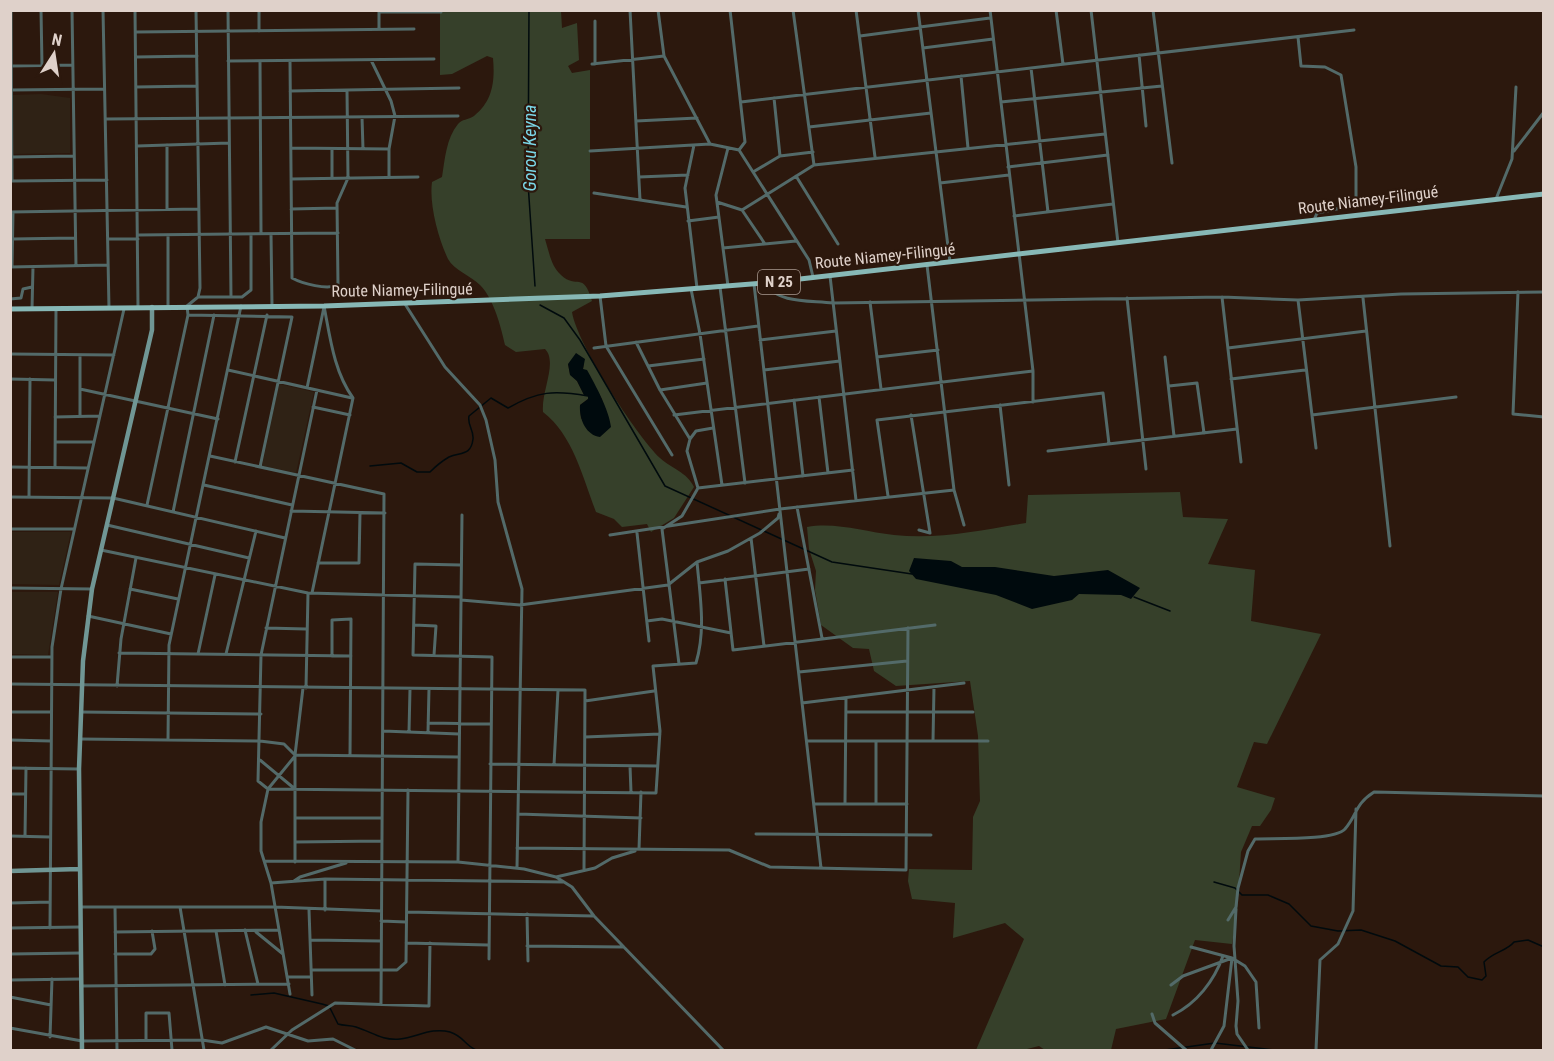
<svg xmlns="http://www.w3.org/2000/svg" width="1554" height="1061" font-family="'Roboto Condensed',sans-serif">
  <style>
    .education { fill: #2f2215 }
    .green { fill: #36402a; fill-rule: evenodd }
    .water { fill: #000a0d }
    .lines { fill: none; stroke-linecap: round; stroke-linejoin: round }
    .stream { stroke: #000a0d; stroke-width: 1.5 }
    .street { stroke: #536a69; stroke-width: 3 }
    .secondary { stroke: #709694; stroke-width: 4.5 }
    .primary { stroke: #87b8b6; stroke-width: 5 }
    .labels { text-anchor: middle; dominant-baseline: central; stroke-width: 4.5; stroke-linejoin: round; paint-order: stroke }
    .shield { fill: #2c180d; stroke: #a99a91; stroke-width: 1.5 }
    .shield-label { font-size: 15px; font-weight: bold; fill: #dfd1ca }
    .street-label { font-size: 16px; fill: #dfd1ca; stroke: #2c180d }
    .water-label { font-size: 18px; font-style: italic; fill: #7bd7e8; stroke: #2c180d }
  </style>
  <rect width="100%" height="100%" fill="#2c180d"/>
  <path class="education" d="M41 94 70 98V153L14 154 13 95Z
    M279 384 314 392 296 473 262 466Z
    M11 532H71L59 585 11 584Z
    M11 592H58L48 655 11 654Z"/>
  <path class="green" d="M440 11H561L562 28 577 23 579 60 568 66 572 73 590 70V239H545C549 252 551 266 561 275 577 290 583 270 592 301L572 312C577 344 636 435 660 458 672 469 687 472 694 487L674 518 651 532 647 524 622 527 614 519 596 512C583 478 573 435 543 412 541 391 558 362 545 349L516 352 505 345C501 327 494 299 480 285 471 276 454 270 448 259 438 238 429 204 432 182L442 177C445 159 446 139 458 124 462 119 468 120 474 116 493 101 495 81 493 58L487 56 452 74 440 75ZM584 363 583 369 602 399 603 406 581 419 580 405 588 399V396L584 395 577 381 570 374 568 364Z
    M1180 492 1183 517 1228 519 1208 564 1255 570 1251 621 1321 634 1267 744 1254 742 1237 787 1275 798 1271 810 1260 826H1252L1241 852 1237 913 1232 944 1195 940 1166 1019 1116 1029 1111 1050H1045L1039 1046 1023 1050H976L1024 939 1005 923 953 938 955 903 912 899 908 881 909 869 972 870 973 817 980 801 978 736 970 681 896 686 874 671 869 649 853 648 821 625 815 590 816 571 809 549 807 527C837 522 864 532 894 535 938 540 983 530 1026 523L1028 495Z"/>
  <path class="water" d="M576 353 585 359 583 369 587 370C596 386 609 410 611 427L600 437C585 435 579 418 580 405L588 399V396L584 395 577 381 570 375 568 364Z
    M914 558 951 561 962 567H995L1054 576 1108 570 1140 588 1131 599 1121 595 1079 594 1072 600 1032 609 996 595 916 579 909 571Z"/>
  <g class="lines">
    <path class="stream" d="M529 10 528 183 535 286
      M540 305 564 318 580 340 665 486 832 562 912 574
      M370 466 401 463 417 472H430C435 467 442 461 449 457 461 452 471 456 473 439 474 430 467 425 469 416L491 398 508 408C538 391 554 390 588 396
      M1134 597 1170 611
      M1214 882 1235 888 1242 895H1268L1289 904 1311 926 1338 931 1361 930 1395 941 1441 966 1458 967 1468 977 1482 980 1486 976 1484 962C1493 952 1507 951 1514 942L1528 940 1544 947
      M251 995 274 993 322 1004 329 1006 338 1024C345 1026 350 1025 356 1027 372 1032 382 1041 400 1039 417 1037 432 1027 450 1032 463 1036 465 1045 476 1050
      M1165 1050 1215 1043 1274 1050"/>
    <path class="street" d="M11 10 12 181
      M41 10 42 65
      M72 10 76 266
      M103 10 109 308
      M135 10 138 307
      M228 10 231 297
      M259 10V31
      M630 10 640 200
      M658 10 664 56 710 144 739 150 809 260 813 277
      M730 10 745 142 739 150
      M793 10 814 165
      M856 10 875 157
      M918 10 950 262
      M990 10 1033 371V402
      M1056 10 1063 64
      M1091 10 1118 243
      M1153 10 1172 163
      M379 12H441
      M379 12V29
      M595 21V64
      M920 27 990 18
      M136 32 414 29
      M860 36 920 28
      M1298 37 1301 66 1325 67 1341 75 1356 167V205L1317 213 1314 220
      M923 48 993 39
      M1139 55 1146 126
      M136 57 197 56
      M371 60 391 101 395 116 389 149V177
      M228 61 434 59
      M260 61 261 233
      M290 61 292 278C303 284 327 290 338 285L337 203 348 178 347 90
      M592 64 664 56
      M11 66 72 65
      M1031 68 1048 212
      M961 76 968 148
      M136 87 197 86
      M10 90 104 89
      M290 91 459 88
      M774 98 780 156
      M741 102 1354 30
      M1001 102 1162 86
      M362 117 363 149
      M105 119 458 116
      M636 121 697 118
      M809 127 931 113
      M167 145V209
      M694 145 685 188 697 288
      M137 146 229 143
      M291 148 389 149
      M332 149V178
      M590 151 710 144
      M1514 151 1544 112
      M12 157 73 156
      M1008 167 1108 155
      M753 172 780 156 813 152
      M796 176 838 244
      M639 177 688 175
      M291 179 418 177
      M12 181 107 180
      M940 183 1009 175
      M594 193 686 207
      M1496 199 1512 159 1516 87
      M717 202 742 210 765 244
      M291 209 337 208
      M742 210 814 165 1105 134
      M10 212 199 209
      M1014 216 1113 204
      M688 221 719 217
      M271 234 272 305
      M138 235 338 233
      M168 235V307
      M12 239 75 238
      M108 239H138
      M723 248 796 241
      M927 265 954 490 964 525
      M10 267 108 265
      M12 267 13 212
      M830 276 856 500
      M754 284 821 868
      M765 284C779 304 811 300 833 303L1222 297 1298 300 1401 294 1544 292
      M728 286 716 195 728 148
      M720 287 745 483
      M691 289 700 334 722 485
      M1518 292 1513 414 1544 417
      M600 296 606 346 672 455
      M198 297H242L251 290V234
      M1222 297 1241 462
      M1127 298 1146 469
      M1363 298 1390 546
      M10 299 21 298 23 289 32 287
      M1298 300 1316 448
      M870 302 881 389
      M405 304 445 367 480 405 486 420 495 460 498 502 522 589 517 868
      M32 309 33 267
      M188 315 292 317 260 467
      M760 340 836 331
      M636 342 660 390 690 439 687 451 698 488 682 516 662 529 679 664
      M594 348 758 326
      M1228 348 1366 331
      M10 354 114 355
      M877 357 938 350
      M1165 357 1174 436
      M648 366 704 359
      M228 370 352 398
      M764 370 840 361
      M10 379 55 380
      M1231 379 1305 370
      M1169 386 1197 383 1204 433
      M307 388 324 307
      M80 389 218 419
      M660 390 707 383
      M819 397 828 473
      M794 400 803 476
      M1000 405 1009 485
      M313 407 350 415
      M674 415 1033 371
      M911 415 930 533 919 530
      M1312 415 1456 397
      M80 416V355
      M55 417 100 416
      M690 439 696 431 713 428
      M55 442H94
      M1048 451 1237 429
      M210 456 384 494 381 1004
      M235 462 267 315
      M10 467 88 468
      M55 467 56 309
      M204 485 292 505
      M698 488 853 470
      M888 496 877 420 1103 393 1109 444
      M10 497 113 498 285 538
      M29 497 30 379
      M147 505 188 315 187 306 198 297 200 288 196 10
      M797 507 822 638
      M291 511 385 513
      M173 512 214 315
      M107 525 249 558
      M10 529H74
      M637 533 649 641
      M610 535 780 509 954 490
      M751 538 764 646
      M101 550 308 593 461 597
      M318 563H359L360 513
      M461 565 415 564 413 655 492 657 489 959
      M725 579 733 650 935 625
      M699 583 809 569
      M10 588 92 589
      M130 589 178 599
      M312 593 353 398C334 372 330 337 324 306
      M461 600 520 605 668 585 697 562 728 551 760 533 778 518 779 514
      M88 616 171 634
      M647 621 662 619 731 633
      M414 625 436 626 434 655
      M266 628 306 629
      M119 653 351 656
      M198 654 215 575
      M226 654 256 531
      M332 656V620L351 619 350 756
      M10 657H51
      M799 672 907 661
      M10 684 585 690 584 870
      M117 686 121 639 136 558
      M306 688 308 593
      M585 701 654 691
      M802 703 964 683
      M10 712H51
      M81 712 261 714
      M846 712H973
      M428 723 490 724
      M383 731 459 734
      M409 732 410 689
      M428 732 429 689
      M585 737 660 734
      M80 739 260 741 284 744 295 755 459 757
      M10 740 51 741
      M168 740 169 645 241 306
      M807 741H988
      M933 741 934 687
      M260 760 295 789
      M490 764 657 766
      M554 765 558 690
      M630 766 631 792
      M10 768 79 769
      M268 789 656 793 660 731 653 666 696 663C706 630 700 596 697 562
      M268 789 295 756
      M10 794H25
      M814 804H907
      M845 804 846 698
      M876 804V741
      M518 814 641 818
      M295 818H382
      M756 834 931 835
      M10 836 50 837
      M25 836 26 768
      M295 842 382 841
      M517 848 729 850 770 867 906 870 908 628
      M639 849 641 792
      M264 861 458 862 524 869 556 877 572 887 594 916 723 1050
      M295 862V755L303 688
      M458 862 462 515
      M556 877 595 868 612 858 635 851
      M325 879V910
      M294 881 300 877 346 863
      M271 883 325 879 563 882
      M10 903 50 902
      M82 907H275L381 911
      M115 907 117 1050
      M180 907 204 1050
      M1236 909 1234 946 1238 1001 1236 1026 1237 1034 1248 1050
      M309 910 312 995
      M407 912 594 916
      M527 914 528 961
      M1228 920 1236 907 1238 888 1248 851 1255 839C1273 838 1334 841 1345 829 1358 814 1354 805 1374 792L1544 796
      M381 921 406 922
      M10 928 80 927
      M50 928 52 647 61 589 124 309
      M245 930 258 984
      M216 931 225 985
      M115 932 278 930
      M256 932 283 954
      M310 940 381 941
      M406 943 488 945
      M527 946 624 947
      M1191 947 1232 958
      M10 954 81 953
      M115 954H151L155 949 152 931
      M311 970H397L406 962 408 790
      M288 977H311
      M10 980 81 979
      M1171 985 1183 976 1232 958
      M81 986 289 984
      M290 994 271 883 261 851V822L268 789 258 781 261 655 317 390
      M10 997 51 1005
      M1152 1014 1155 1023 1186 1050
      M1173 1015C1197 1003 1214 981 1223 956
      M10 1028 82 1041 202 1040 222 1043 266 1027 308 1041 333 1039 355 1050
      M50 1037 52 979
      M146 1040V1013H169L172 1050
      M271 1050 292 1030 335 1003 429 1006 430 943
      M1211 1050 1224 1026 1232 958 1245 966 1256 982 1259 1028
      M1316 1050 1320 960 1338 944 1353 911 1356 809"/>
    <path class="secondary" d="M10 871 79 869
      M82 1050 79 769 83 661 92 589 152 330V307"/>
    <path class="primary" d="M10 309 324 306 600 296 765 283 1544 194"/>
  </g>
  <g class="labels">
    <rect class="shield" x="758" y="270" width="42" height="24" rx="4.5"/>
    <g class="shield-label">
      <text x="779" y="282">N 25</text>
    </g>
    <g class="street-label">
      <text transform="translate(1368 200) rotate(-7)">Route Niamey-Filingué</text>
      <text transform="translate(885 256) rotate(-6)">Route Niamey-Filingué</text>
      <text transform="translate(402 290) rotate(-1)">Route Niamey-Filingué</text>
    </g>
    <g class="water-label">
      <text transform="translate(529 148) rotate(-90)">Gorou Keyna</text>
    </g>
  </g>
  <rect width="1554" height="1061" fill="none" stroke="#dfd1ca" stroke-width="24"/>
  <g transform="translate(54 54) rotate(12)" stroke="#2c180d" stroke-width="4.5" paint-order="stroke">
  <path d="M0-4.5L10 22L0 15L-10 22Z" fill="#dfd1ca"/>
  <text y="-9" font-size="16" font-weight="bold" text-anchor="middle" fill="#dfd1ca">N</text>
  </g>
</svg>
